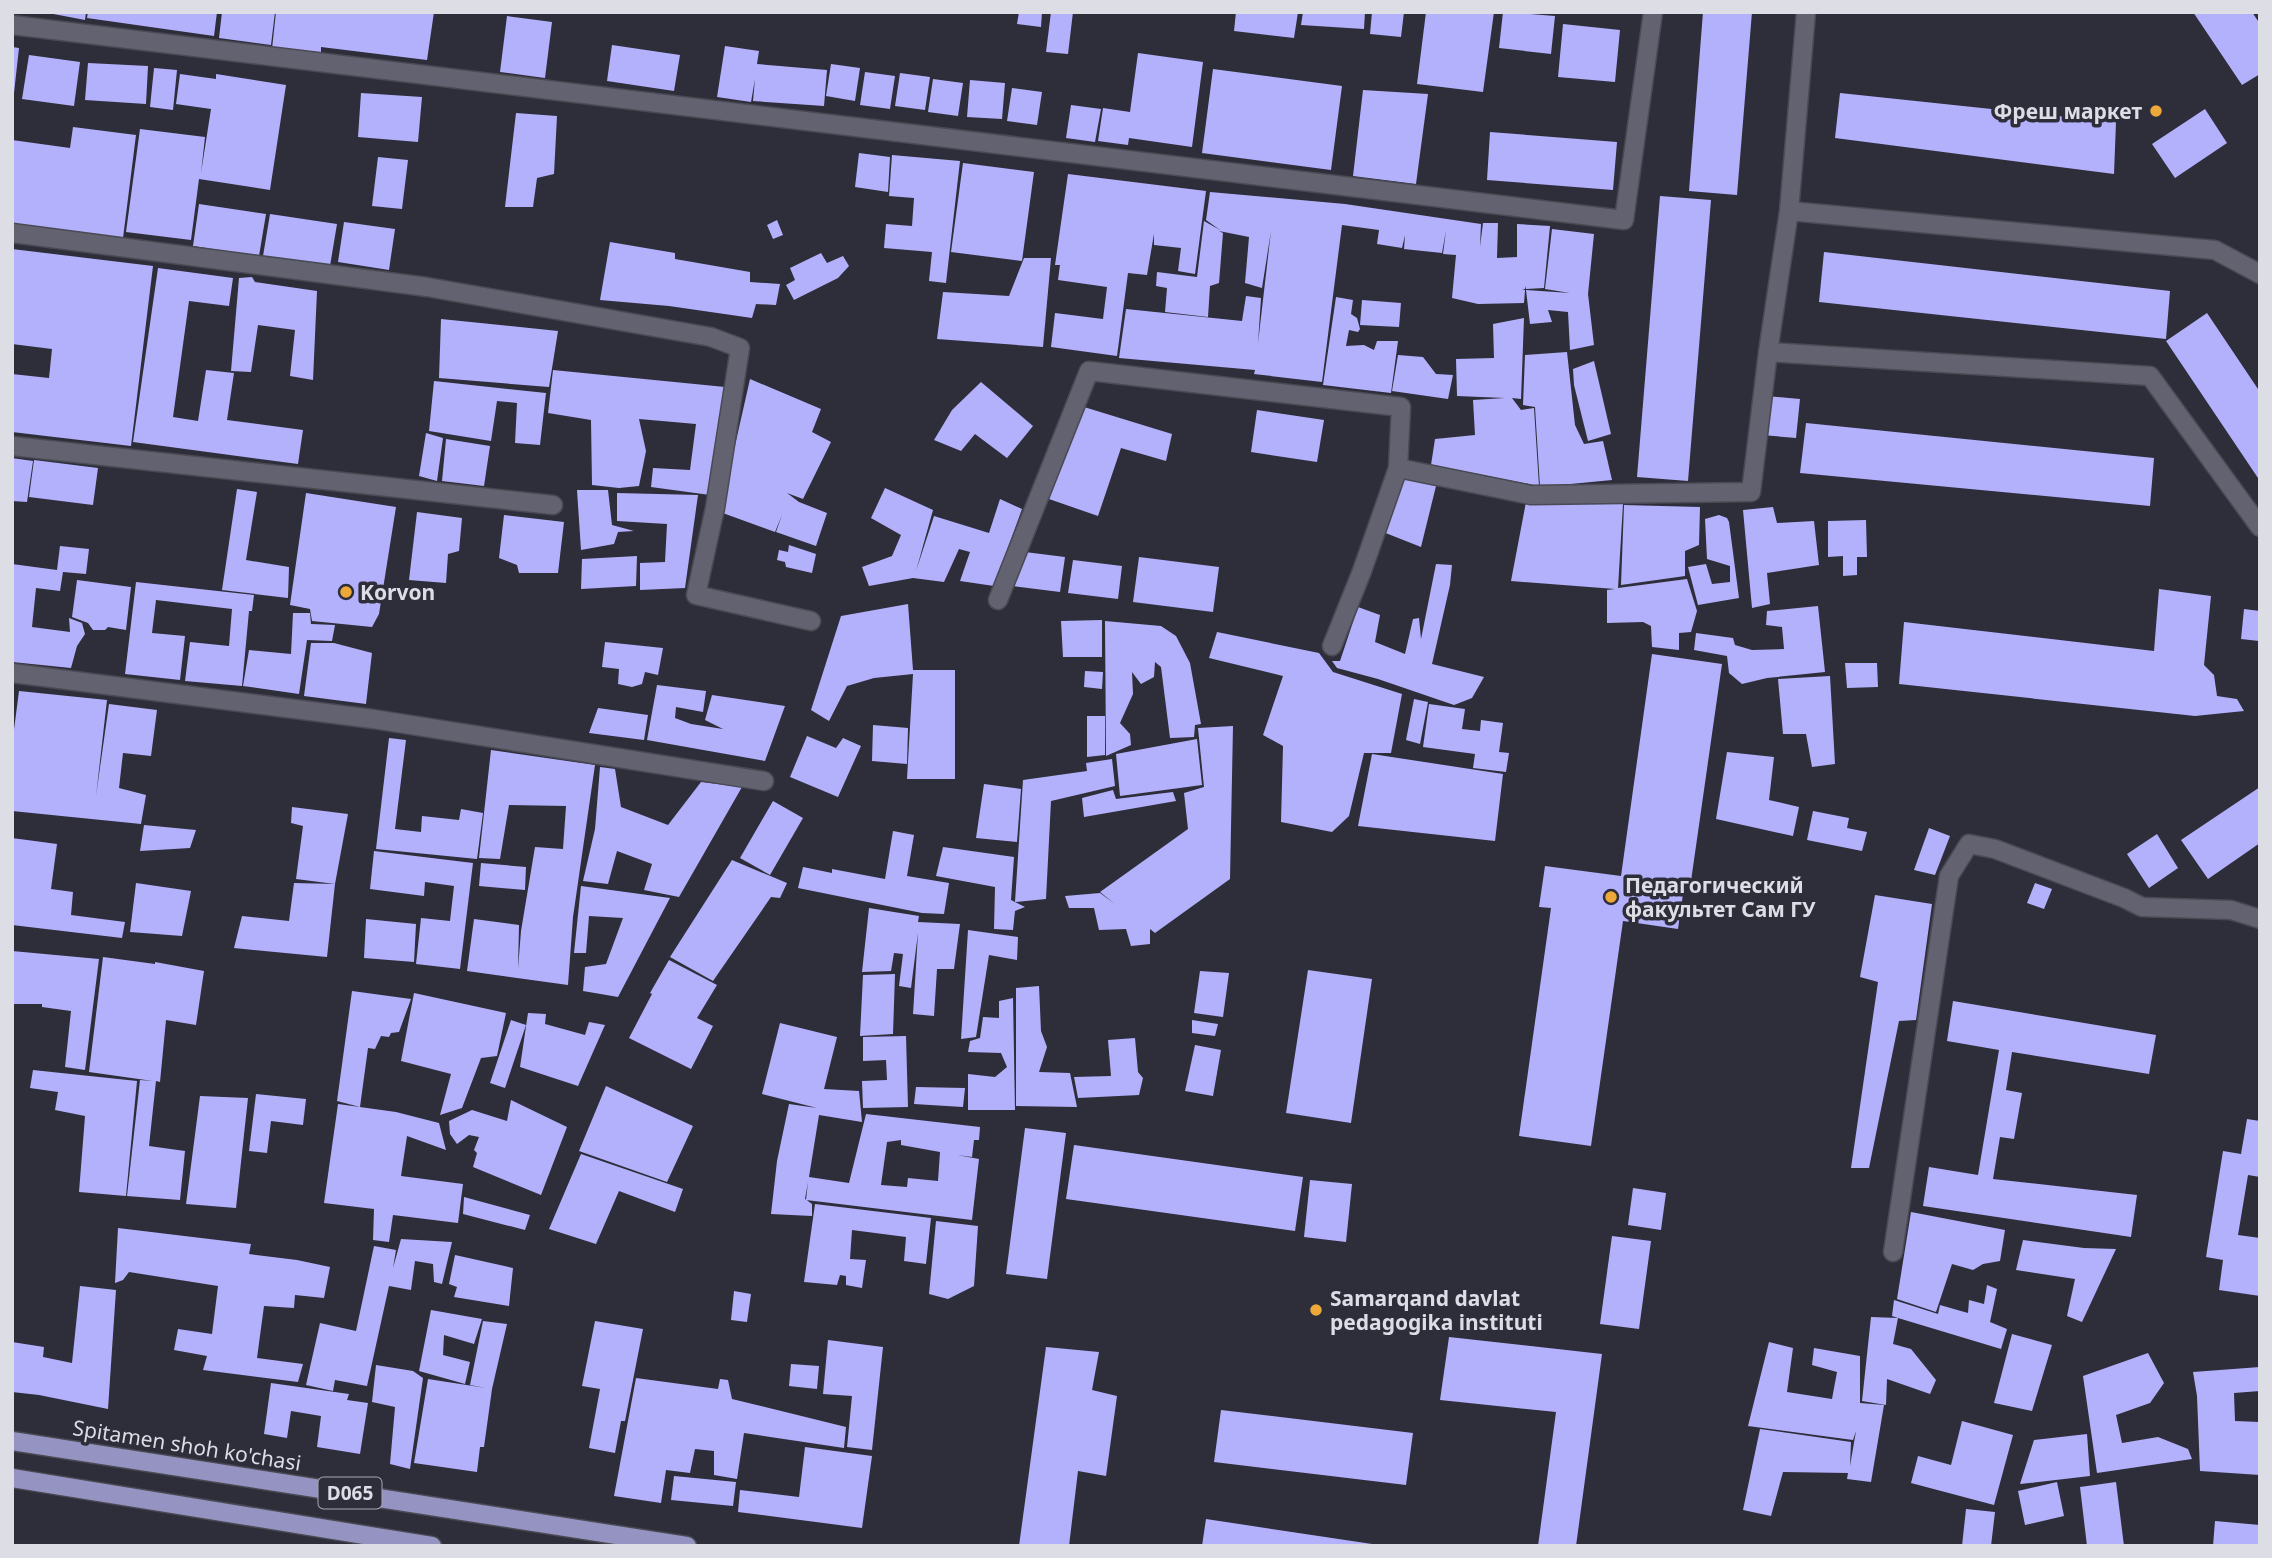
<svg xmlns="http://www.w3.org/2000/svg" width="2272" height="1558" font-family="'Noto Sans',sans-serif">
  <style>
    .building { fill: #b4b1fc; fill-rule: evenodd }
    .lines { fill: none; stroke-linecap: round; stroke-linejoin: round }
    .street-casing { stroke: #4a4a54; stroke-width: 21 }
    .primary-casing { stroke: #4a4a54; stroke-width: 21 }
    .street { stroke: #626271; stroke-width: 18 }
    .primary { stroke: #9493c1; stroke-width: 18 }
    .poi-dot { fill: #eca93a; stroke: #2e2d3a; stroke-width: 2.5 }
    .labels { text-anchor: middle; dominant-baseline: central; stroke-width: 7; stroke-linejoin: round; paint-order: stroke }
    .shield { fill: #2e2d3a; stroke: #a8a8b2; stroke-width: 2 }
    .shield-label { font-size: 19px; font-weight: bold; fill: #dddde6 }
    .poi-label { font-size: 21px; font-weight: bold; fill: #dddde6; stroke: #2e2d3a; text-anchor: start }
    .street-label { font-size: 21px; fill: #dddde6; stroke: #2e2d3a }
  </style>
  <rect width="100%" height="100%" fill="#2e2d3a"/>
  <path class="building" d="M43 12H86L85 20Z
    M88 12H217L214 36 87 18Z
    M222 12H275L271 45 219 38Z
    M276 12H434L427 60 321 47V55L272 49Z
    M1019 12H1042L1041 27 1017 24Z
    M1051 12H1073L1068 54 1046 52Z
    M1236 12H1298L1294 38 1234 31Z
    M1303 12H1365L1364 29 1301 25Z
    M1372 12H1404L1401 37 1370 34Z
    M1426 12H1494L1483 92 1417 84Z
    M1503 12 1555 16 1551 54 1499 48Z
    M1703 12H1752L1737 195 1689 191Z
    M2193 12H2252L2260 24V74L2242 85Z
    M507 16 552 22 545 78 500 72Z
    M1563 24 1620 30 1615 82 1558 77Z
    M612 45 680 55 674 91 607 81Z
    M725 46 759 51 757 64 827 70 824 106 753 101 755 79 751 102 717 97Z
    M12 47 19 48 14 93H12Z
    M1138 53 1203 62 1192 147 1129 138 1128 145 1098 141 1103 108 1130 112Z
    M29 55 80 62 74 106 22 99Z
    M88 63 148 66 146 104 85 100Z
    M831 64 860 68 855 101 826 96Z
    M154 68 177 70 173 110 150 107Z
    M1213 69 1342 86 1331 170 1202 153Z
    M865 72 895 76 890 109 860 105Z
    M900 73 930 77 925 110 895 106Z
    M180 74 216 79V74L286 85 270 190 199 179 191 240 126 232 140 129 205 137 201 173 211 109 176 104Z
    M933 79 963 83 958 116 928 112Z
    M970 80 1005 83 1002 119 967 117Z
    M1012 88 1042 92 1037 125 1007 121Z
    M1363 90 1428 94 1416 184 1353 176Z
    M361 93 422 97 418 142 358 137Z
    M1840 93 2116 122 2114 174 1835 138Z
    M1071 105 1101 109 1095 142 1066 138Z
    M2205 109 2227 143 2175 178 2152 144Z
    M516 113 557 116 554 174 537 178 533 207H505Z
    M73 127 136 135 123 238 12 224V140L70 148Z
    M1490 132 1617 142 1613 190 1487 180Z
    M859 153 890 157 888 192 855 187Z
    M892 155 960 161 946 283 929 281 932 252 884 248 886 224 912 226 914 198 889 196Z
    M378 157 408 160 402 209 372 206Z
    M963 163 1034 172 1022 261 951 252Z
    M1068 174 1206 191 1195 274 1178 271 1181 248 1154 245V234L1147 275 1128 273 1117 356 1051 347 1055 313 1103 319 1107 287 1058 280 1060 265H1055Z
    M1210 192 1345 204 1481 224 1480 247 1483 223H1498L1497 258 1517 257V224L1550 226 1544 288 1526 289 1525 286V289L1522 290H1525L1524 303 1478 304 1452 298 1456 255 1443 254 1446 230 1442 253 1404 249 1405 235 1402 248 1377 244 1379 230 1342 225 1322 382 1254 374 1255 370 1119 358 1126 309 1242 321 1246 296 1261 298 1258 343 1271 231 1262 288 1245 283 1249 237 1219 231 1223 233 1219 283 1210 286 1208 317 1165 312 1167 288 1156 286 1157 272 1197 277 1204 221 1220 230 1206 220Z
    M1660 196 1711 200 1688 481 1637 477Z
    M199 204 266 214 259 256 193 246Z
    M270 214 337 224 330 266 263 256Z
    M777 220 783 235 773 239 767 225Z
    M344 222 395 229 389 270 338 262Z
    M1552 229 1594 234 1588 294 1594 345 1570 350 1568 312 1548 310 1552 322 1530 324 1526 290 1570 293 1545 289Z
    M610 242 675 253V259L750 272V282L780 284 776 305 756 304 752 318 669 306 600 300Z
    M12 249 153 266 131 446 12 432V374L49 378 52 349 12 344Z
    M1824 252 2170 291 2166 339 1819 302Z
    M821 253 827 263 843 256 849 266 838 278 794 300 786 285 795 280 790 268Z
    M1024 258H1051L1043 347 937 339 943 292 1009 296Z
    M158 268 233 278 229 306 189 301 173 417 198 421 206 370 234 373 227 420 303 430 298 464 133 442Z
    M252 277 255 282 317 291 313 380 290 376 295 330 258 325 251 372 231 371 239 278Z
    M1336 297 1353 300 1351 314 1357 318 1360 329 1358 332 1349 330 1346 346 1364 345 1374 350 1377 341H1398L1391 393 1323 385Z
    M1362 300 1401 303 1399 327 1360 325Z
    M2207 313 2260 392V481L2166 341Z
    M1524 318 1521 399 1512 398 1521 410 1534 408 1539 486 1431 465 1435 439 1475 435 1473 400 1505 398 1457 396 1456 359 1494 358 1493 324Z
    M441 319 558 331 549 387 439 378Z
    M1567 352 1575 425 1584 444 1603 441 1612 480 1540 487 1535 407 1523 405 1525 355Z
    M1398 355 1423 357 1436 374 1453 375 1448 399 1392 391Z
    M1594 361 1611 434 1588 441 1574 385 1573 369Z
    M553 370 725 387 710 495 651 487 653 468 690 470 696 424 639 419 646 451 639 486 619 488 592 485 591 420 548 413Z
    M750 379 821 409 812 432 831 442 803 499 787 493 799 502 827 513 816 546 776 532 782 515 775 532 720 512Z
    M434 381 546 393 540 445 515 443 517 403 497 401 491 441 429 431Z
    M981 382 1033 426 1007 458 975 434 961 451 934 440 952 410Z
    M1766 396 1800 399 1796 438 1762 435Z
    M1084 407 1172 434 1166 461 1121 448 1098 516 1049 499Z
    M1257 410 1324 420 1317 462 1251 452Z
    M1806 423 2154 458 2150 506 1800 473Z
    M426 433 443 438 437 481 419 476Z
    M446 439 490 446 484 486 442 481Z
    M12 458 33 461 27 502 12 501Z
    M34 460 98 468 93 505 29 497Z
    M1401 474 1437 482 1421 547 1383 532Z
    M885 488 933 510 916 571 934 516 989 533 1000 499 1022 509 994 586 960 581 970 552 959 549 944 582 913 578 869 586 862 567 892 556 901 535 871 518Z
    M237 489 257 492 246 560 289 567 288 598 222 590Z
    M577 490H608L612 525 634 531 618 532 614 544 581 550Z
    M306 493 396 507 379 614 372 627 312 621 310 609 290 605Z
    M617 493 698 495 685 588 640 590V563L665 562 667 524 617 521Z
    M1526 502 1623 504 1618 588 1687 579 1697 611 1691 632 1679 633V650L1652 647 1651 626 1643 622 1607 623V590L1615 589 1511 581Z
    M1624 505 1700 507 1699 545 1685 551V576L1621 585Z
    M1773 507 1777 523 1814 521 1819 565 1767 573 1770 604 1752 608 1743 510Z
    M417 512 462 518 459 551 448 554 446 583 409 580Z
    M504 515 564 522 558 573H519L517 565 499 558Z
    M1719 515 1727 518 1729 522 1739 598 1698 605 1688 567 1706 564 1712 584 1730 582V566L1707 559 1705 519Z
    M1866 520 1867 557H1857V575L1843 576V556L1828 557V521Z
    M789 545 816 554 812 573 786 567 785 562 777 560 779 550 788 552Z
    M60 546 89 549 86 574 63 572 60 591 36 588 32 627 70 632 69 618 82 623 85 634 77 646 71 668 12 662V564L57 570Z
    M1017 551 1065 557 1060 592 1013 586Z
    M637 556 636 586 581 589 582 559Z
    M1139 557 1219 567 1213 612 1133 602Z
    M1073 560 1122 566 1118 599 1068 593Z
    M1436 564 1452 565 1450 585 1432 664 1484 677 1472 698 1454 705 1378 679 1337 668 1332 661H1340L1358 607 1380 615 1375 642 1405 654 1413 619 1419 618 1421 639Z
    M77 580 131 587 126 630 108 627 105 630H93L88 623 72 617Z
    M136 582 254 595 252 611H249L242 686 185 681 190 642 229 646 232 609 156 600 152 633 185 636 180 680 125 674Z
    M2159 589 2211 596 2204 665 2214 675 2217 696 2237 699 2244 711 2195 716 1899 684 1904 622 2154 651Z
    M908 604 913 670H955V779H907L913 674 874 678 847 686 829 721 811 710 841 616Z
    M1818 606 1825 672 1767 678 1742 684 1729 673 1727 656 1694 650 1696 633 1733 638 1735 645 1752 650 1784 649 1782 627 1766 625 1767 611Z
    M2244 609 2260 611 2259 641 2241 639Z
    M293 613H310L311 624 335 625 332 641 307 640 299 694 243 686 249 650 291 654Z
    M1102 620V657H1063L1061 621Z
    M1105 621 1161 626 1176 636 1190 663 1201 724 1195 725 1194 737 1170 738 1161 667 1155 662 1154 677 1141 684 1132 672 1133 694 1120 723 1130 734 1131 745 1106 756Z
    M1217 632 1319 653 1333 672 1402 694 1391 753H1364L1349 816 1332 832 1281 822 1283 746 1263 735 1283 676 1209 658Z
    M605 642 663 648 658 675 645 672 642 684 632 687 618 684 619 669 602 667Z
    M311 643H334L372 653 366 704 304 696Z
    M1652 654 1722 664 1690 888 1684 887 1678 929 1623 921 1591 1146 1519 1136 1551 908 1539 907 1545 866 1621 876Z
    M1845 663H1877L1878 687 1847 688Z
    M1085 671 1103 672 1102 689 1084 687Z
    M1830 676 1835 764 1812 767 1806 734H1783L1778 679Z
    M657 685 706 691 703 712 676 707 675 718 691 724 723 729 705 720 712 695 785 706 765 761 647 740Z
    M19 691 107 700 96 796 109 704 157 710 151 756 123 753 119 788 146 795 141 824 12 811V745Z
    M1414 699 1428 702 1420 744 1406 740Z
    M1429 704 1465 709 1462 729 1480 731 1481 720 1503 723 1499 752 1509 753 1506 772 1473 768 1475 754 1423 747Z
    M598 708 648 715 644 740 589 733Z
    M1087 716H1105V755L1087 757Z
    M873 725 908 728 907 764 872 761Z
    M1233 726 1230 879 1155 933 1150 929V944L1131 946 1126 929 1099 930 1094 908H1069L1065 896 1100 893 1115 904 1100 892 1188 829 1184 793 1204 787 1198 728Z
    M807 736 836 748 843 738 861 746 838 797 790 777Z
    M389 738 406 740 395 829 421 832 422 816 459 820 461 809 483 813 477 859 376 849Z
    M1197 739 1202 785 1120 796 1116 754Z
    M491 750 595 765 573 917 568 985 467 971 474 919 519 925 518 969 521 931 535 847 563 849 566 806 509 805 500 859 479 858Z
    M1727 752 1774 757 1769 800 1799 807 1793 836 1716 819Z
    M1372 754 1503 774 1495 841 1358 826Z
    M1112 759 1115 786 1051 801 1046 899 1015 902 1023 780 1087 771 1086 763Z
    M600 767 615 769 621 807 668 825 701 782 742 787 679 897 644 890 652 864 617 851 608 884 583 881 595 829Z
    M984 784 1021 789 1017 842 976 838Z
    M2260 787V843L2208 879 2181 840Z
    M1113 790 1116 799 1173 792 1176 801 1084 817 1082 798Z
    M773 801 803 818 770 875 740 858Z
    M292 807 348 814 335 884 296 879 303 826 291 823Z
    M1813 811 1849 818 1847 828 1867 832 1862 851 1807 840Z
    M144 825 196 830 190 848 140 851Z
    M1929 828 1950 836 1935 875 1914 870Z
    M893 831 914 835 907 876 949 883 944 914 922 913 798 888 803 867 832 873V869L885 879Z
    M2157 834 2178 868 2149 888 2127 854Z
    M12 838 57 844 51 889 73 892 71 915 125 922 122 938 12 925Z
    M943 847 1014 857 1011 900 1025 907 1015 911 1013 930 994 929 995 887 936 876Z
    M374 851 473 863 460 969 416 964 421 918 450 921 454 886 425 882 424 896 370 889Z
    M732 860 787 883 780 898 771 897 713 981 670 957Z
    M481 863 526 867 525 890 479 886Z
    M136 883 191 891 182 936 130 932Z
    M294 883 335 884 327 957 234 948 242 916 289 921Z
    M2035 883 2052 889 2044 909 2027 903Z
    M581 886 670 898 618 997 583 991 585 967 606 964 623 918 589 916 586 953H574Z
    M1875 895 1932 904 1916 1020 1899 1021 1869 1168H1851L1878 982 1860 977Z
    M869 908 919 916 918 922 960 924 954 969H937L934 1016 913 1014 918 933 911 988 899 986 903 954 894 953 891 971 862 972Z
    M366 919 416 924 414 962 364 958Z
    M968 930 1018 937 1017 960 989 955 976 1037 961 1039Z
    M12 951 99 959 85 1070 65 1067 71 1011 42 1007V1004H12Z
    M103 957 155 964V962L204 971 196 1025 166 1020 160 1082 156 1081 149 1146 185 1151 180 1200 127 1196 140 1080 153 1081 89 1072Z
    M669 960 717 985 697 1018 713 1026 691 1069 629 1038 652 994 650 993Z
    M1308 970 1372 979 1351 1123 1286 1113Z
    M1200 971 1229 973 1223 1017 1194 1013Z
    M895 974 893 1034 860 1036 863 975Z
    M1039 986 1041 1031 1047 1047 1039 1072 1070 1073 1077 1107 1016 1106V988Z
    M352 991 411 999 399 1032 391 1033 389 1037 381 1036 375 1049 368 1048 360 1107 337 1101Z
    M414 993 506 1013 497 1056 481 1058 462 1108 440 1115 451 1074 401 1061Z
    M1013 998 1015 1110H968V1074L995 1077 1007 1067 1001 1053 968 1052 970 1041 980 1038 983 1017 999 1018V1001Z
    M1953 1001 2156 1035 2149 1074 2012 1052 2006 1090 2022 1093 2014 1139 2000 1137 1993 1179 2137 1195 2131 1237 1923 1206 1929 1167 1978 1175 1999 1050 1947 1041Z
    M528 1013 546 1014 545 1024 585 1035 589 1022 605 1025 578 1086 520 1067Z
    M511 1020 526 1025 505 1088 490 1083Z
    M1192 1020 1218 1024 1215 1036 1192 1033Z
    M780 1023 837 1037 824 1089 859 1091 862 1122 819 1115 809 1177 849 1183 866 1114 980 1127 979 1140H974L972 1157 957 1155 979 1159 972 1220 806 1200 808 1182 805 1199 812 1204V1216L771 1214 777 1161 789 1104 817 1108 762 1094ZM901 1140V1145L940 1152 938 1181 908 1178 907 1187 881 1185 887 1142Z
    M906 1036 908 1107 863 1108 862 1081 887 1080 886 1060 863 1061V1037Z
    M1135 1038 1138 1072 1143 1078 1139 1095 1078 1098 1074 1077 1111 1076 1108 1040Z
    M1195 1045 1221 1050 1213 1096 1185 1091Z
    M33 1070 137 1081 126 1196 79 1192 85 1116 55 1110 58 1092 30 1088Z
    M606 1086 693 1126 667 1182 579 1151Z
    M916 1087 965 1088 963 1107 914 1104Z
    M256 1094 306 1099 303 1125 271 1121 267 1153 249 1151Z
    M200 1096 248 1098 236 1208 186 1204Z
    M511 1100 567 1127 541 1195 473 1167 477 1153 474 1150 479 1137 469 1135 457 1144 450 1134 449 1121 472 1110 507 1121Z
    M338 1104 396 1112 439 1123 446 1150 407 1136 401 1176 463 1184 458 1223 393 1215 389 1242 373 1240 374 1209 324 1203Z
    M2247 1119 2260 1121V1177L2248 1175 2238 1235 2260 1238V1296L2219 1290 2223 1260 2206 1257 2223 1151 2241 1154Z
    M1025 1128 1066 1133 1047 1279 1006 1274Z
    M1074 1145 1303 1177 1295 1231 1066 1199Z
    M581 1154 683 1189 675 1212 619 1191 596 1244 549 1229Z
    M1310 1180 1352 1184 1346 1242 1304 1237Z
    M1633 1188 1666 1193 1661 1230 1628 1225Z
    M464 1197 530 1215 525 1230 463 1214Z
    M815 1204 931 1218 926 1264 904 1261 906 1237 852 1230 850 1259 866 1260 862 1288 846 1285V1276L840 1275 837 1285 804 1282Z
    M1911 1212 2005 1230 2000 1261 1983 1264 1973 1270 1952 1264 1936 1312 1897 1299Z
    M936 1221 978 1226 974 1286 948 1299 929 1294Z
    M118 1228 251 1244 249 1254 297 1260 330 1267 324 1298 295 1295 294 1308 264 1306 257 1358 303 1364 298 1382 203 1370 207 1356 174 1350 178 1329 212 1334 218 1286 129 1272 123 1280 115 1283Z
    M1612 1236 1651 1241 1639 1329 1600 1324Z
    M401 1239 452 1242 442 1284 434 1282 433 1264 415 1261 411 1290 389 1286 367 1386 335 1380 333 1391 306 1385 320 1323 356 1331 374 1246 396 1250 393 1268Z
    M2023 1240 2084 1248 2116 1249 2082 1322 2067 1316 2075 1279 2016 1270Z
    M455 1255 513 1268 509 1306 454 1297 457 1287 449 1284Z
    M1987 1285 1997 1289 1990 1322 2007 1329 2001 1349 1898 1318 1893 1344 1911 1349 1936 1380 1930 1394 1887 1379 1886 1405 1862 1401 1871 1317 1898 1318 1892 1316 1894 1300 1938 1314 1940 1305 1968 1313 1969 1300 1984 1304Z
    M80 1286 116 1290 108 1409 39 1395 12 1392V1342L44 1347 43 1357 72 1363Z
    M734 1291 751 1294 747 1322 731 1320Z
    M431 1310 482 1319 474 1344 444 1335 443 1355 470 1362 465 1384 419 1371Z
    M483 1321 507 1324 492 1389 484 1447H480L477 1472 414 1463 428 1379 486 1388 470 1385Z
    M595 1321 643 1329 625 1421H621L615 1453 589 1448 600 1389 582 1386Z
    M2012 1334 2052 1345 2032 1411 1994 1403Z
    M1449 1337 1602 1354 1576 1546H1538L1556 1412 1440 1400Z
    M828 1340 883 1347 872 1450 847 1447 852 1396 823 1394Z
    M1769 1342 1793 1348 1787 1392 1832 1399 1837 1372 1812 1365 1814 1348 1860 1356V1403L1884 1405 1871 1482 1847 1479 1848 1473 1783 1472 1771 1516 1743 1510 1760 1429 1851 1442 1850 1466 1856 1431 1853 1440 1748 1426Z
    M1046 1347 1099 1352 1092 1390 1117 1396 1106 1476 1078 1471 1069 1546H1019Z
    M2148 1353 2164 1383 2150 1403 2116 1415 2122 1443 2158 1437 2188 1449 2192 1459 2097 1473 2083 1376Z
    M791 1364 819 1366 817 1389 789 1386Z
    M376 1365 413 1371 423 1378 410 1469 390 1464 395 1407 372 1402Z
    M2260 1367V1391L2234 1393 2235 1421 2260 1422V1475L2200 1471 2197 1396 2193 1372Z
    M636 1378 718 1389 720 1379 728 1380 732 1399 846 1427 844 1448 744 1433 737 1479 714 1475V1451L695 1449 690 1473 666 1470 661 1503 614 1496Z
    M271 1383 349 1394 347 1400 368 1403 360 1454 317 1447 321 1416 291 1411 287 1438 264 1434Z
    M1221 1410 1413 1433 1406 1485 1214 1462Z
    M1962 1421 2013 1435 1994 1505 1911 1483 1918 1456 1951 1465Z
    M2087 1434 2090 1476 2020 1484 2034 1440Z
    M805 1447 872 1456 862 1528 738 1512 740 1490 799 1497Z
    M674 1476 736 1482 733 1506 671 1500Z
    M2057 1482 2064 1516 2025 1525 2018 1491Z
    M2116 1482 2124 1546H2087L2080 1487Z
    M1966 1509 1995 1512 1991 1546H1962Z
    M1206 1519 1372 1544V1546H1202Z
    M2215 1521 2260 1525V1546H2213Z"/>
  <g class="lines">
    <defs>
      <path id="street" d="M1806 12 1789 211 2215 250 2260 274
        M12 25 1624 220 1653 12
        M12 233 427 287 711 337 740 348 715 508 696 595 811 621
        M1768 352 1789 211
        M12 446 553 505
        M998 600 1089 371 1401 407 1398 468
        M1332 646 1362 571 1398 468 1531 495 1751 492 1768 352 2150 376 2260 527
        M12 673 373 719 764 781
        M1893 1252 1949 876 1969 844 1995 849 2124 898 2142 907 2231 910 2260 919"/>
      <path id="primary" d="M12 1441 687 1546
        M12 1478 432 1546"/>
    </defs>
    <use href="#street" class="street-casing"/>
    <use href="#primary" class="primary-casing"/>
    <use href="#street" class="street"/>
    <use href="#primary" class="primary"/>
  </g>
  <g class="poi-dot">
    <circle cx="2156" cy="111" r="7"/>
    <circle cx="346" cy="592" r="7"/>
    <circle cx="1611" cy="897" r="7"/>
    <circle cx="1316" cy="1310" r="7"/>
  </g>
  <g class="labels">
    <rect class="shield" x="318.5" y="1477.5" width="63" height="31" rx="5"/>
    <g class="shield-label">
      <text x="350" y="1493">D065</text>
    </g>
    <g class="poi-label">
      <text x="2142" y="111" text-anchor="end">Фреш маркет</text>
      <text x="360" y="592">Korvon</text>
      <text x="1625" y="885">Педагогический<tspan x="1625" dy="24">факультет Сам ГУ</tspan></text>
      <text x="1330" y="1298">Samarqand davlat<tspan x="1330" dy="24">pedagogika instituti</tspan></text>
    </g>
    <g class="street-label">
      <text transform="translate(187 1445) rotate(9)">Spitamen shoh ko'chasi</text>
    </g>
  </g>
  <rect width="2272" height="1558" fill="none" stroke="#dddde6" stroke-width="28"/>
</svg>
